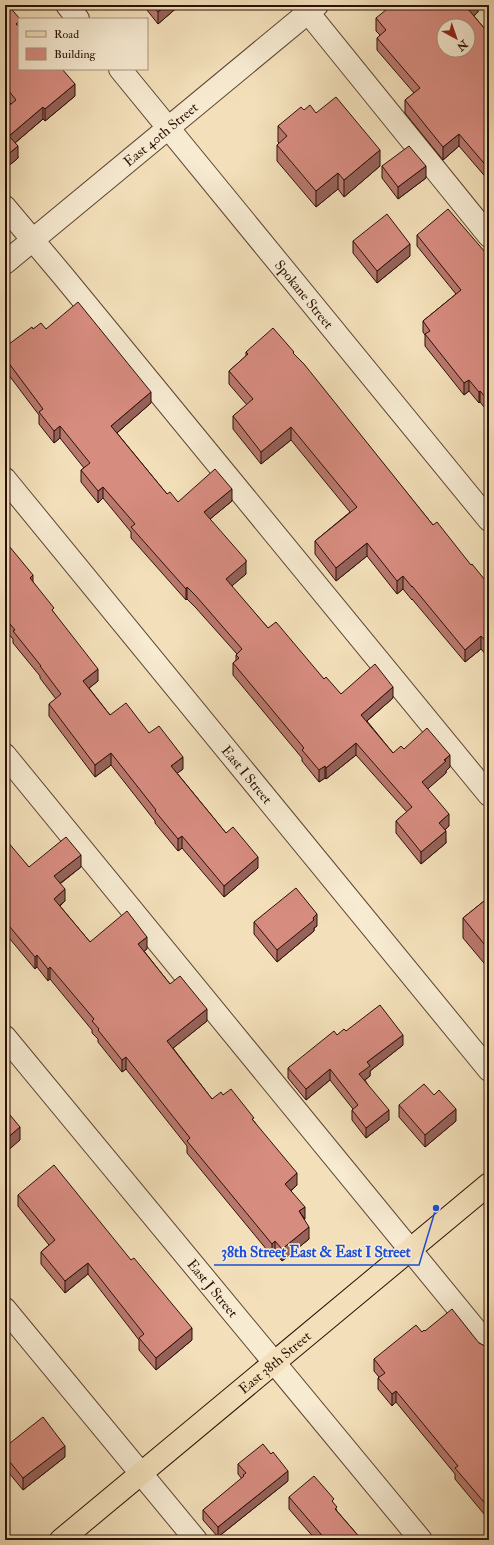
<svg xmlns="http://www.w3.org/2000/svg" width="494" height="1545" font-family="'IM FELL Double Pica',serif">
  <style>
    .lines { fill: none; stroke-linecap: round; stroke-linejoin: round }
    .minor-casing { stroke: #5d4433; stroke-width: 24 }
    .major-casing { stroke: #2b1006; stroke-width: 24 }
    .minor { stroke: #f7ebd2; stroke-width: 22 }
    .major { stroke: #f3e0ba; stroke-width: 22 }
    .wall { fill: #b9786e; stroke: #2b1006 }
    .shaded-wall { fill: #96625a; stroke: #2b1006 }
    .building { fill: #d78c80; stroke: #2b1006; fill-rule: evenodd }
    .labels { text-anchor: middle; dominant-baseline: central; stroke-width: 3; stroke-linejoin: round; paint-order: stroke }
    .street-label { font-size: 14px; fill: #2b1006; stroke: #f7ebd2 }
    .leader { fill: none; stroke: #1d4ed8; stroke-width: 1.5 }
    .callout-dot { fill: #1d4ed8; stroke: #f7ebd2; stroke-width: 1.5 }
    .callout-label { font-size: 15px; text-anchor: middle; font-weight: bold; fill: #1d4ed8; stroke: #f7ebd2; stroke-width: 3; stroke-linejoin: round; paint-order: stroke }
  </style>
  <rect width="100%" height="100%" fill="#f3e0ba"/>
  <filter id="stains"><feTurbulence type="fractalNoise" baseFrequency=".005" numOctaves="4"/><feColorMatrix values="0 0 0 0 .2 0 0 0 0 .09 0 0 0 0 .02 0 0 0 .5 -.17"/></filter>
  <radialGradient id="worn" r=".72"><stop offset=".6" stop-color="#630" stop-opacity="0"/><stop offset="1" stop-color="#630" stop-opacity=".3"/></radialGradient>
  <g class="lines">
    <defs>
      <g id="minor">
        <path d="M67 5 78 19"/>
        <path d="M302 5 489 236"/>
        <path id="s1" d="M120 69 489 520"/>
        <path d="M5 207 64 277 489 795"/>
        <path id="s2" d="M5 263 317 5"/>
        <path id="s3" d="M5 479 489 1070"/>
        <path d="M5 755 489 1346"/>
        <path id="s4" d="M5 1037 421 1540"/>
        <path d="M5 1309 196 1540"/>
      </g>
      <g id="major">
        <path id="s5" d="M61 1540 489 1184"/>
      </g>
    </defs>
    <use href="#minor" class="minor-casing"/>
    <use href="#major" class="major-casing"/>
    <use href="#minor" class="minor"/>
    <use href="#major" class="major"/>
  </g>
  <path class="wall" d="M5 5 19 69 75 96 45 121 43 119 15 143 18 158 5 169V109L11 104 5 98Z
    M143 5H180L158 24Z
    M478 5V12L474 16 489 34V181L459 146 443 160 405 113V100L414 93 377 50V38L380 35 376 31V18Z
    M304 110 316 113 380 166 344 197 338 189 316 207 277 161V145L279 143 278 142V126Z
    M382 166 426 178 398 199 382 178Z
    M417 235 485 252 489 249V413L480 402 479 403 469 391 464 395 425 346V335L423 332V321L456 294 417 246Z
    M353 241 410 256 377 283 353 253Z
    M33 329H46L151 403 117 433 167 494 178 502 232 501 210 519 246 574 231 586 268 628 324 679 341 694 393 698 367 721 393 753 404 749 450 767 446 771V773L427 789 449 826 445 830 446 843 421 864 396 833V821L407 812 356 755 326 779 325 778 319 782 302 761V758L233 675V663L236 660V655L237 654 196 608 187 599 186 600 131 538V532L103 498 98 503 81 482V470L84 468 60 438 54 443 39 424V415L5 370V347Z
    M246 352 294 354 433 525 489 585V658L481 649 465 662 412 599V600L403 589 397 594 367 556 336 581 315 554V541L350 512 291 440 261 464 233 429V416L247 405 229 384V371L246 356Z
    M5 550 33 582 54 613 98 681 89 688 110 715 149 733 183 769 177 773 226 833 258 868 224 897 182 848 178 851 155 823V821L111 765 95 777 49 716V704L56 699 40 678V676L13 643V639L6 631V627L5 625Z
    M5 842 29 867H81L60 884 65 901 60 906 90 942 147 949 144 951 170 984 207 1021 173 1048 212 1099 223 1095 254 1121 297 1185 291 1191 304 1219 309 1239 282 1261 275 1253 272 1256 187 1153V1146L126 1069 122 1072 98 1042V1039L92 1033V1030L50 979 48 981 37 967 35 969 5 933Z
    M489 897V969L463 938V918Z
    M254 922 317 926 314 928V931L277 962 254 934Z
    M346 1031 403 1045 370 1071V1076L365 1080 389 1120 366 1138 352 1120V1110L353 1109 330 1080 306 1100 288 1078V1068L337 1035Z
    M399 1105 456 1121 425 1147 399 1117Z
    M18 1195 192 1340 156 1370 139 1350V1340L88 1274 65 1293 41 1264V1252L49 1245 18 1206Z
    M425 1331 479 1343 489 1349V1520L455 1479V1474L396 1402 392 1406 378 1389V1378L379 1377 374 1371V1359L422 1332Z
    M5 1447 65 1457 23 1490 5 1468Z
    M238 1464 288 1481 218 1537 203 1520V1510L242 1479 238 1474Z
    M289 1497 334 1504 337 1511 362 1540H316L289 1509Z"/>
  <path class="shaded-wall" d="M166 5H180L158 24V12Z
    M472 5H478V12L468 21V9Z
    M19 21V33L16 24Z
    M75 84V96L45 121V109Z
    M43 107V119L9 148V136Z
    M459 134V146L443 160V147Z
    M18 146V158L5 169V157Z
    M380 150V166L344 197V180Z
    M426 166V178L398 199V187Z
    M338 173V189L316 207V191Z
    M410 244V256L377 283V271Z
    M469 380V391L464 395V383Z
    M480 391V402L479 403V392Z
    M151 392V403L111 438V426Z
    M60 426V438L54 443V431Z
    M291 427V440L261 464V452Z
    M103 487V498L98 503V491Z
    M232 489V501L204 524V512Z
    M367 543V556L336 581V568Z
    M246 560V574L226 591V579Z
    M33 575V587L30 578Z
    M403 576V589L397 594V581Z
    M187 587V599L186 600V589Z
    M489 588V600L486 590Z
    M481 636V649L465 662V650Z
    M98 669V681L83 693V681Z
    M393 687V698L361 726V715Z
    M356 743V755L326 779V768Z
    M111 753V765L95 777V765Z
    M450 755V767L446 771V773L422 794V782Z
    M183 757V769L171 778V766Z
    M325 766V778L319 782V770Z
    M449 814V826L439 835V823Z
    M446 831V843L421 864V852Z
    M182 836V848L178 851V839Z
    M81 855V867L54 888V876Z
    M258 857V868L224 897V886Z
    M65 889V901L54 910V899Z
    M317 914V926L314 928V931L277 962V950Z
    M147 937V949L138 956V944Z
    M37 955V967L35 969V957Z
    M50 967V979L48 981V969Z
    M207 1009V1021L167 1053V1041Z
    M403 1035V1045L370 1071V1076L359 1084V1074L367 1062Z
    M126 1057V1069L122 1072V1060Z
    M330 1069V1080L306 1100V1089Z
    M456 1109V1121L425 1147V1135Z
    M389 1110V1120L366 1138V1128Z
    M20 1127V1140L5 1153V1140Z
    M297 1173V1185L285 1196V1184Z
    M305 1207V1219L299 1211Z
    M309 1227V1239L282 1261V1249Z
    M275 1241V1253L272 1256V1244Z
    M88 1263V1274L65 1293V1281Z
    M192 1328V1340L156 1370V1358Z
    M396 1391V1402L392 1406V1394Z
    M65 1446V1457L23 1490V1478Z
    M288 1471V1481L218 1537V1527Z"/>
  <path class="building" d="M5 5H8L20 19H19V21L16 24 19 27V69H62L75 84 45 109 43 107 9 136 18 146 5 157V109L16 100 5 86Z
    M152 5H166L158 12Z
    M392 5H472L468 9 489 34V169L459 134 443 147 405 100 420 88 377 38 386 30 376 18ZM444 26H468V50H444Z
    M336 97 380 150 344 180 338 173 316 191 277 145 287 136 278 126 301 107 304 110 310 105 316 113Z
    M409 146 426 166 398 187 382 166Z
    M448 209 485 252 489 249V320L487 321 489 323V401L480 391 479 392 469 380 464 383 425 334 430 331 423 321 461 290 417 235Z
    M387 214 410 244 377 271 353 241Z
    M78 302 151 392 111 426 167 494 170 492 178 502 215 469 232 489 204 512 246 560V562L226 579 268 628 276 622 324 679 326 677 341 694 375 664 393 687 361 715 393 753 401 746 404 749 427 728 450 755 444 760 446 761 422 782 449 814 439 823 446 831 421 852 396 821 412 807 356 743 326 768 325 766 319 770 302 750 304 748 233 663 239 658 236 655 242 649 196 596 187 587 186 589 131 527 135 524 103 487 98 491 81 470 90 463 60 426 54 431 39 412 43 409 5 358V347L32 327 33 329 41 323 46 329Z
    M273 328 294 352 293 353 304 364 433 525 437 522 471 565 472 564 489 585V588L486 590 489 593V645L481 636 465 650 412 586V587L403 576 397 581 367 543 336 568 315 541 357 507 291 427 261 452 233 416 253 399 229 371 248 354 246 352Z
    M9 546 33 575 30 578 54 608 52 610 98 669 83 681 110 715 126 703 149 733 159 726 183 757 171 766 226 833 233 827 258 857 224 886 182 836 178 839 155 811 156 810 111 753 95 765 49 704 61 694 40 666H41L13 631 15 630 6 619 8 617 5 613V550Z
    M66 837 81 855 54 876 65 889 54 899 90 942 127 911 147 937 138 944 170 984 180 976 207 1009 167 1041 212 1099 221 1092 223 1095 231 1089 254 1118 252 1119 297 1173 285 1184 305 1207 299 1211 309 1227 282 1249 275 1241 272 1244 187 1141 190 1138 126 1057 122 1060 98 1030 99 1029 92 1021 94 1019 50 967 48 969 37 955 35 957 5 921V842L7 841 29 867Z
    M296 888 317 914 313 918 314 920 277 950 254 922Z
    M489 897V950L463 918Z
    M380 1005 403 1035 367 1062 370 1066 359 1074 389 1110 366 1128 352 1110 358 1105 330 1069 306 1089 288 1068 334 1031 337 1035 344 1029 346 1031Z
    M424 1084 434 1095 439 1090 456 1109 425 1135 399 1105Z
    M5 1109 20 1127 5 1140Z
    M54 1165 131 1260 134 1258 192 1328 156 1358 139 1338 144 1334 88 1263 65 1281 41 1252 55 1240 18 1195Z
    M452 1309 479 1343 487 1347 489 1349V1508L455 1468 458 1466 396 1391 392 1394 378 1378 385 1373 374 1359 416 1325 422 1332 424 1330 425 1331Z
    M43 1417 65 1446 23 1478 5 1456V1451L7 1450 5 1447Z
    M263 1444 271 1454 273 1452 288 1471 218 1527 203 1510 244 1476 243 1475 246 1473 238 1464Z
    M314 1476 334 1499 332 1501 337 1507 335 1509 362 1540H326L289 1497Z"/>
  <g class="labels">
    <g class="street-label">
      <text stroke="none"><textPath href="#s2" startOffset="202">East 40th Street</textPath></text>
      <text stroke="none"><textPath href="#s1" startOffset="291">Spokane Street</textPath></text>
      <text stroke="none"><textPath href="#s3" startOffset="382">East I Street</textPath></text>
      <text stroke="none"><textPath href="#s4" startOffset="326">East J Street</textPath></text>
      <text stroke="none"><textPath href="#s5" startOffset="278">East 38th Street</textPath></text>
    </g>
  </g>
  <path class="leader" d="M436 1208L419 1265H214"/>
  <circle class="callout-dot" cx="436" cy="1208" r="4"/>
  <g class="callout-label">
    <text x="316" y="1257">38th Street East &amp; East I Street</text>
  </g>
  <rect width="494" height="1545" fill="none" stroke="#f3e0ba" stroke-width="20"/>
  <rect x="6" y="6" width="482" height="1533" fill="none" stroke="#2b1006" stroke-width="2"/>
  <rect x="10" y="10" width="474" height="1525" fill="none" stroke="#2b1006"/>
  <rect x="18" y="18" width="130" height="52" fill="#f7ebd2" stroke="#a59380"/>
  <rect x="26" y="31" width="20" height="6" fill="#f3e0ba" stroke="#a59380"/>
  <text x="54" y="38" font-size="12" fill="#2b1006">Road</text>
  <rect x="26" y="48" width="20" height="12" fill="#d78c80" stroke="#a59380"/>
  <text x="54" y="58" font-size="12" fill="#2b1006">Building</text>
  <g transform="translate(456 38) rotate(140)"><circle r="19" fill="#f7ebd2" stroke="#a59380"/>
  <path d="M0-3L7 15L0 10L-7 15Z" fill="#8f2418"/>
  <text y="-6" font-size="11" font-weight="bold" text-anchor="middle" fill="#2b1006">N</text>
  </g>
  <rect width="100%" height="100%" filter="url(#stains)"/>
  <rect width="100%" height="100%" fill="url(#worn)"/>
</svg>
